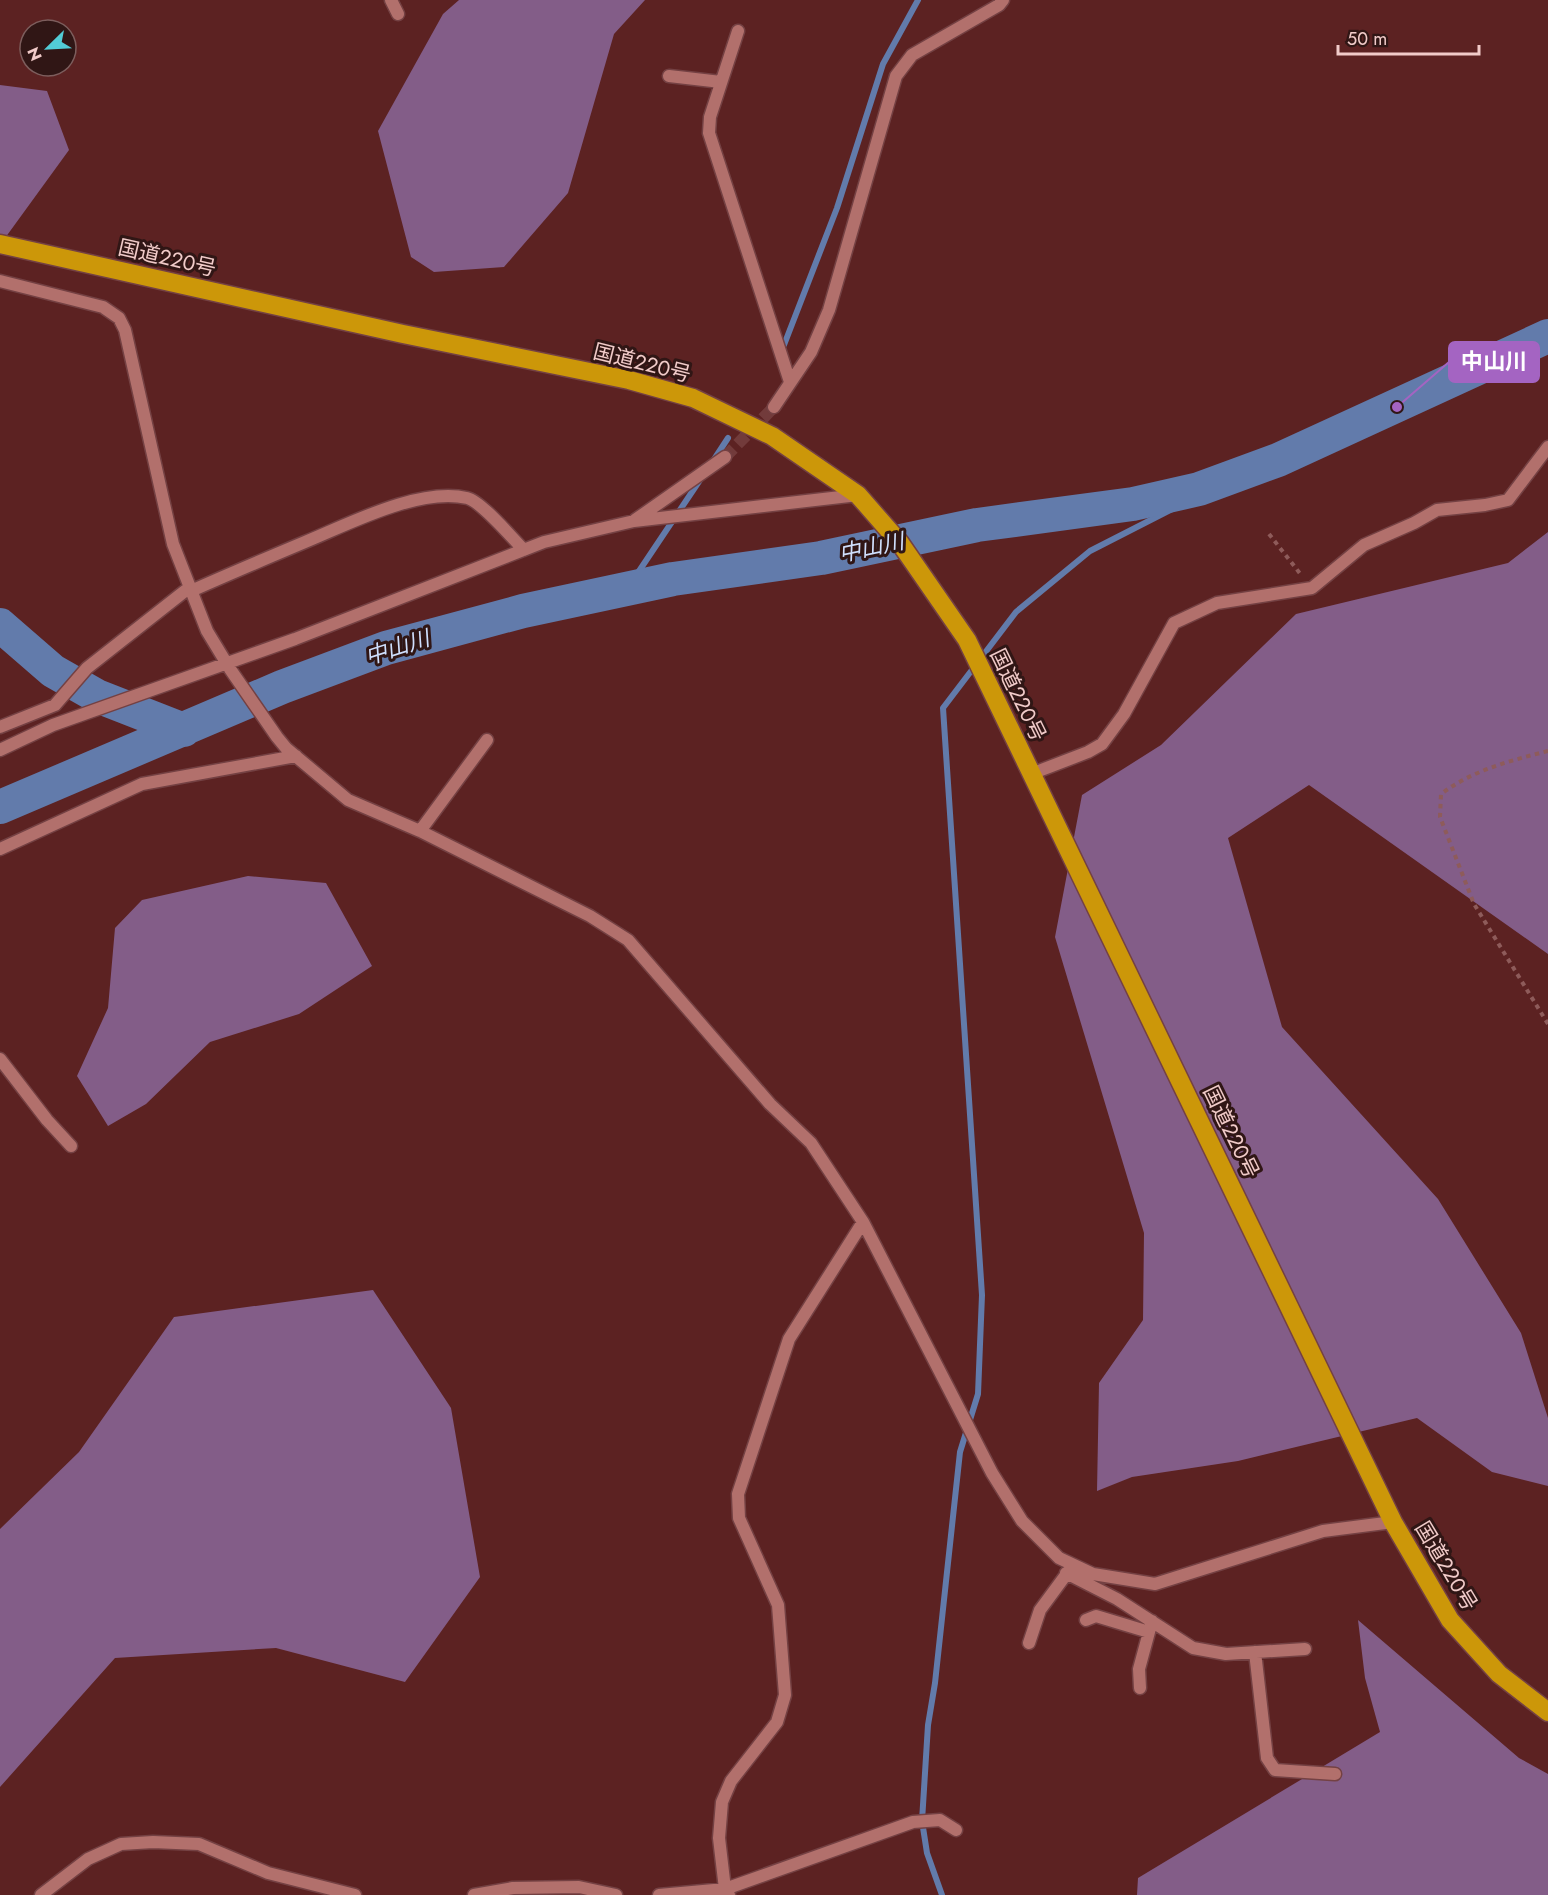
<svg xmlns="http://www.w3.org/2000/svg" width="1548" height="1895" font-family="Jost,'Noto Sans JP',sans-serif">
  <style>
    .forest { fill: #835d88 }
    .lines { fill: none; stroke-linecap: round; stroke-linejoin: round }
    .stream { stroke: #627bab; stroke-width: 6 }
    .river { stroke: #627bab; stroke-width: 34 }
    .street-tunnel { stroke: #723b3b; stroke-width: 12; stroke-dasharray: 12 6; stroke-linecap: butt }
    .street-casing { stroke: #744143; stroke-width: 15 }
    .highway-casing { stroke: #744143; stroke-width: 21 }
    .path { stroke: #8e5b5a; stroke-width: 4; stroke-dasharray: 4.5 4.5; stroke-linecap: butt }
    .street { stroke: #b2706c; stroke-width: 12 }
    .highway { stroke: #cc9709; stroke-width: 18 }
    .labels { text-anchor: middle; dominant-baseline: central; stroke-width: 6; stroke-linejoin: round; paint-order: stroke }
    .street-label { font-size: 21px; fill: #f1cbc9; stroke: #301615 }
    .water-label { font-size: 22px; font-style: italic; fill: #cfdffd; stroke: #301615 }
    .leader { fill: none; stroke: #a464c2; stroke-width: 2 }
    .callout-dot { fill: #a464c2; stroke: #301615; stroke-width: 2 }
    .callout { fill: #a464c2; stroke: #a464c2; stroke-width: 2 }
    .callout-label { font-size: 22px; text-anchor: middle; font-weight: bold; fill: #fff }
  </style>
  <rect width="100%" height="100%" fill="#5c2222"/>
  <path class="forest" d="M459 0H645L614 34 568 193 504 267 434 272 411 257 378 131 443 14Z
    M0 85 47 91 69 150 0 245Z
    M1548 532V954L1309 785 1228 838 1282 1027 1438 1199 1521 1333 1548 1418V1486L1492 1472 1417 1418 1238 1461 1132 1477 1097 1491 1099 1383 1143 1320 1144 1233 1055 937 1082 795 1161 745 1296 614 1508 563Z
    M248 876 326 883 372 966 299 1014 210 1042 146 1104 108 1126 77 1076 108 1008 115 928 142 900Z
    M373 1290 451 1408 480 1577 405 1682 276 1648 115 1658 0 1787V1529L79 1452 174 1317Z
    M1358 1620 1519 1758 1548 1774V1895H1137L1138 1878 1380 1732 1365 1678Z"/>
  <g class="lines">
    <path class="stream" d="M784 345 837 208 883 64 918 0
      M713 461 728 438
      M627 589 702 477
      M942 1895 927 1853 922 1821 928 1725 935 1683 960 1452 978 1394 982 1295 943 708 1016 612 1090 551 1178 506 1199 489"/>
    <path class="river" d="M0 625 53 671 97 696 184 730
      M0 807 282 687 386 648 523 611 673 579 821 558 977 525 1133 504 1199 489 1278 460 1548 336"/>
    <path class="street-tunnel" d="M725 457 774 407"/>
    <defs>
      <path id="street" d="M391 0 398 14
        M738 31 710 117 709 133 790 382
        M669 76 721 82
        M0 281 103 307 119 318 125 330 173 544 207 631 230 669 277 737 286 748 348 800 420 831 590 916 628 940 770 1104 811 1143 863 1222 992 1473 1022 1521 1059 1558 1093 1574 1155 1584 1323 1531 1393 1522
        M774 407 811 352 829 310 896 76 912 55 999 5 1003 0
        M635 520 725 457
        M191 591C229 574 267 558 305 542 349 524 419 487 467 498 481 501 512 538 524 550
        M0 727 55 705 87 668 190 587
        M0 750 53 725 295 639 544 542 634 521 858 495
        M1031 774 1088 752 1102 744 1124 714 1174 623 1217 603 1312 588 1364 545 1414 523 1437 510 1485 505 1508 500 1548 447
        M420 831 487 740
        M0 849 142 784 296 756
        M0 1059 47 1120 71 1146
        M1066 1573 1117 1599 1193 1648 1226 1654 1305 1649
        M1086 1620 1096 1616 1149 1632
        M1029 1643 1040 1610 1071 1568
        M1255 1652 1267 1758 1275 1770 1335 1774
        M1140 1688 1139 1669 1152 1621
        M41 1895 88 1859 121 1844 153 1842 199 1844 268 1873 355 1895
        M474 1895 513 1888 579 1887 616 1895
        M659 1895 725 1889 913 1822 940 1820 956 1830
        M729 1895 725 1889 719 1838 722 1802 731 1781 777 1722 785 1695 778 1605 739 1518 738 1494 789 1339 863 1222"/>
      <path id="highway" d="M0 244 403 334 629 380 693 398 772 436 858 495 900 543 967 640 1393 1522 1450 1620 1499 1674 1548 1712"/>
    </defs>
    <use href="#street" class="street-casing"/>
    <use href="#highway" class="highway-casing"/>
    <path class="path" d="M1269 534 1302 576
      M1548 751C1509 761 1473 770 1441 794L1440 817 1474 904 1548 1024"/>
    <use href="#street" class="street"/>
    <use href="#highway" class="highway"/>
  </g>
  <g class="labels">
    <g class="street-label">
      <text transform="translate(167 258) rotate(13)">国道220号</text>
      <text transform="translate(642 363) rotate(14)">国道220号</text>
      <text transform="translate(1018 695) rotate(64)">国道220号</text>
      <text transform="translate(1231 1132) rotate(64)">国道220号</text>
      <text transform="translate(1446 1566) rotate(59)">国道220号</text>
    </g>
    <g class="water-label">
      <text transform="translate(871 547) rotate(-12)">中山川</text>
      <text transform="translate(397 647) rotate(-18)">中山川</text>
    </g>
  </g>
  <path class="leader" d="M1397 407L1449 362"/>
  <circle class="callout-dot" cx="1397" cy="407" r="6"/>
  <rect class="callout" x="1449" y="342" width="90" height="40" rx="6"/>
  <g class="callout-label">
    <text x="1494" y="369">中山川</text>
  </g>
  <g transform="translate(48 48) rotate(246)"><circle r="28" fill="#301615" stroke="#7d5e5d" stroke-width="1.5"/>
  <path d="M0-4.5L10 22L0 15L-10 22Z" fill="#52ccd6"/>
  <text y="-9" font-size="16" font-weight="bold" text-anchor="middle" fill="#f1cbc9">N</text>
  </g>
  <path d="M1338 45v9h141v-9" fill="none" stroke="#f1cbc9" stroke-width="3"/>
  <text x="1347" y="45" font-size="18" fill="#f1cbc9" stroke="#301615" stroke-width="4.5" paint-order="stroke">50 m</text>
</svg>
